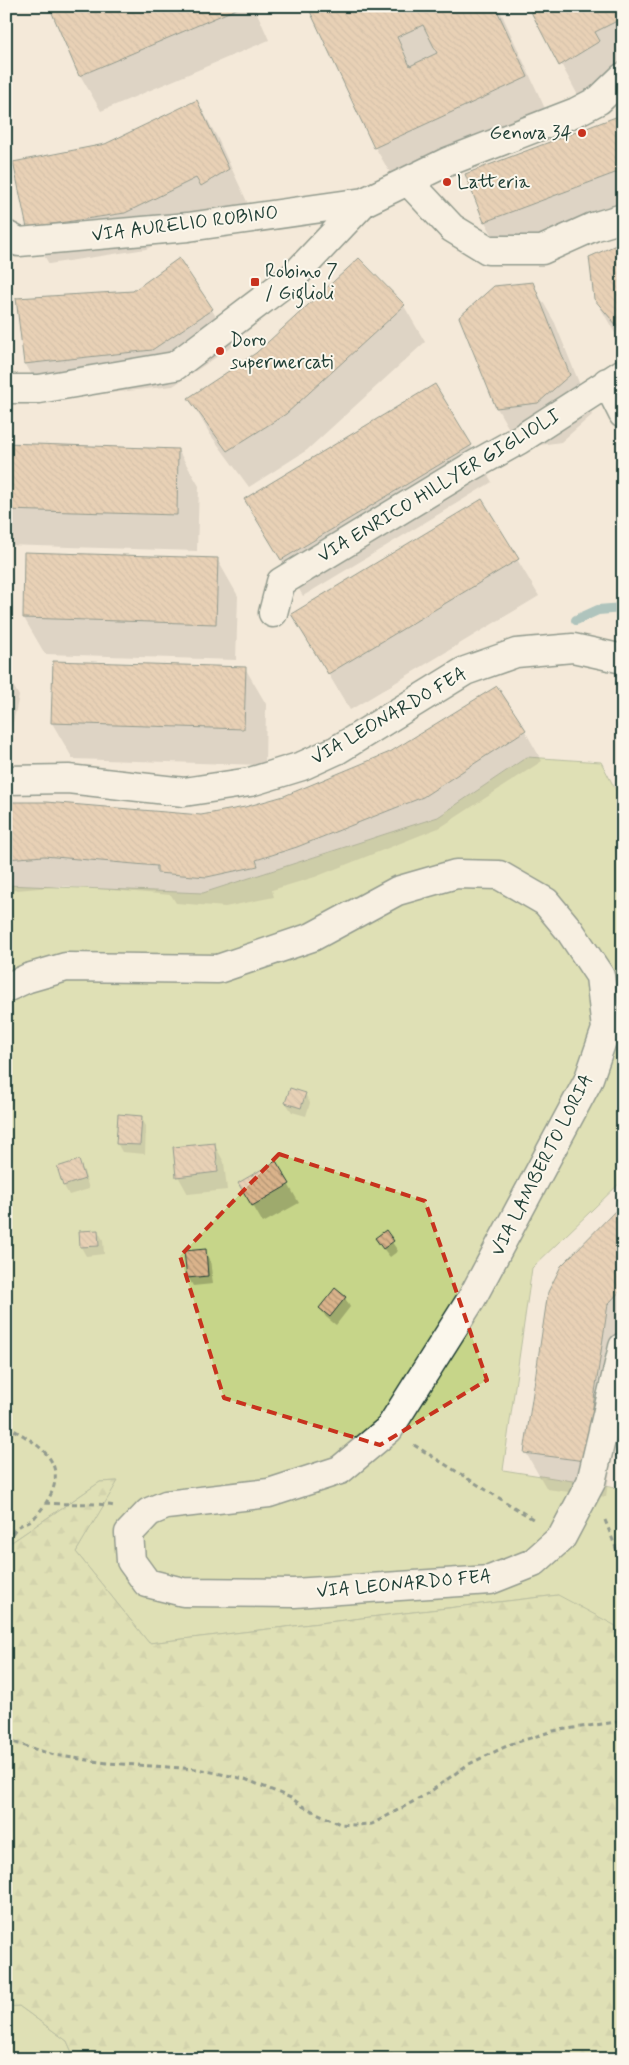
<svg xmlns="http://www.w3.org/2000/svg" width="629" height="2065" font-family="Mynerve,sans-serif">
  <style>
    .green { fill: #c6d589; stroke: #72895e }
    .forest { fill: url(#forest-firs); stroke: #72895e }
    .shadow { fill: #0003 }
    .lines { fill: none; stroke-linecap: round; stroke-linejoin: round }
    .stream { stroke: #5b979b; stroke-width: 10 }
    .building { fill: url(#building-back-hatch); stroke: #1f3d34; fill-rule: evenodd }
    .minor-casing { stroke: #1f3d34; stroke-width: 31 }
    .path { stroke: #1f3d34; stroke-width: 3; stroke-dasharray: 5 4; stroke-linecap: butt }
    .minor { stroke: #fbf7ec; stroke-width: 28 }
    .marked { fill: none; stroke: #c8321e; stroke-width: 4; stroke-dasharray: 10 6; stroke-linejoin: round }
    .poi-dot { fill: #c8321e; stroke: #fbf7ec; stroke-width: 2 }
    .labels { text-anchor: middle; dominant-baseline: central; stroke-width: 4; stroke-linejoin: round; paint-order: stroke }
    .poi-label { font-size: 19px; fill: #1f3d34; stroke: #fbf7ec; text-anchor: start }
    .street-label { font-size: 19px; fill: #1f3d34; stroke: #fbf7ec }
  </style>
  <defs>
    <pattern id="forest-firs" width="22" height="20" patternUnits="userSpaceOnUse" patternTransform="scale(1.25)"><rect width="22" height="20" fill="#c6d589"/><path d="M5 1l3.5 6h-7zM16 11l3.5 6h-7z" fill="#aab877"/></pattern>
    <pattern id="building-back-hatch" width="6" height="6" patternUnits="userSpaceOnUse" patternTransform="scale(1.25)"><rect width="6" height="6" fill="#dab38b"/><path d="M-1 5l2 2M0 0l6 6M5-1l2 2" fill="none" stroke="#b09372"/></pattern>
  </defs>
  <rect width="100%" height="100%" fill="#f4e9d9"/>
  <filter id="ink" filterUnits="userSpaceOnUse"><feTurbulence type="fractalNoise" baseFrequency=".02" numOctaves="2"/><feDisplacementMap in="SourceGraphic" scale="10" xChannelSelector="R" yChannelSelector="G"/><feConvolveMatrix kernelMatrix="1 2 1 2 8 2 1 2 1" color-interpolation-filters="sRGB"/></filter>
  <g filter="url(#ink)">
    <path class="green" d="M527 757 601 762 623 804V1180L532 1268 503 1470 623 1489V1665L618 1664 558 1595 149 1643 76 1552 117 1481 100 1482 6 1546V885L203 893 438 817Z
      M19 2006 67 2041 75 2059H6V2007Z"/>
    <path class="forest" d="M118 1481 76 1552 149 1643 558 1595 616 1626 618 1664 623 1665V2059H75L67 2041 19 2006 6 2007V1546L100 1482Z"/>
    <path class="shadow" d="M70 6H254L269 40 101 111 80 75Z
      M312 6H498L547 113 396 183 375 147 310 7Z
      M530 6H623V65L581 101Z
      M197 101 217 137 249 206 218 213 146 249 49 264 28 228 106 146Z
      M623 120V214L506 258 485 222 467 175Z
      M623 244V343L616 335 595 298Z
      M179 260 212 310 233 346 173 386 46 400 25 363Z
      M532 283 555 323 592 415 561 442 520 448 497 408 461 317Z
      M404 306 425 342 307 450 249 487 210 434 189 398Z
      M435 386 492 482 303 596 246 500Z
      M6 445 178 450 199 486 197 551 6 545Z
      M482 501 539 596 350 710 314 650Z
      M217 559 238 596 236 660 45 654 24 618Z
      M245 668 266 704 265 765 73 759 52 723Z
      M6 673 19 696 8 744H6Z
      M525 731 542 761 441 827 315 877 272 890 274 897 225 907 176 903 171 895 62 886 6 891V803L201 816 245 808Z
      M305 1094 310 1103 306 1116 292 1112 286 1103Z
      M141 1117 146 1126 145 1154 122 1152 117 1143Z
      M214 1144 224 1162 227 1190 188 1194 178 1176Z
      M79 1162 84 1171 89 1189 69 1195 64 1186Z
      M276 1163 299 1203 263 1223 240 1183Z
      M623 1204V1378L606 1497 547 1489 526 1453Z
      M98 1231 103 1240 104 1254 86 1256 81 1247Z
      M385 1232 398 1251 390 1257 382 1247Z
      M205 1250 210 1259 213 1284 193 1286 188 1277Z
      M335 1290 345 1298 350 1307 336 1325 326 1317 320 1308Z"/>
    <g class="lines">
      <path class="stream" d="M576 620 598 610 623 608"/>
    </g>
    <path class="building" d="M67 6H243L79 76 52 13Z
      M495 6 528 77 374 148 308 7ZM423 25 437 53 410 66 397 37Z
      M528 6H623V18L595 32 600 41 559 66Z
      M197 100 229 169 201 186 196 178 125 213 27 228 13 162 105 144Z
      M621 115 623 119V170L484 222 465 174Z
      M623 242V333L594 299 589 257Z
      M179 258 213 309 152 350 24 364 16 298 133 291Z
      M359 258 405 305 286 414 227 451 188 398 256 353Z
      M533 282 570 375 538 403 496 408 459 317 494 286Z
      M435 384 472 445 281 560 244 499Z
      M6 443 178 449 177 515 6 510Z
      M482 499 519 559 328 674 291 614Z
      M24 552 218 558 216 624 23 618Z
      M53 661 246 667 244 729 51 723Z
      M497 686 526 730 423 797 297 847 256 860 258 866 207 877 157 873V866L44 856 6 859V802H46L201 815 245 807 284 796 390 752Z
      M290 1088 306 1093 301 1108 285 1103Z
      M118 1114 142 1116 140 1145 116 1144Z
      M215 1143 218 1172 176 1177 173 1147Z
      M79 1160 85 1179 63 1186 57 1167Z
      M276 1161 290 1184 252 1206 238 1183Z
      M623 1203V1288L608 1304 585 1461 524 1453 548 1292 561 1266Z
      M98 1230 99 1246 80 1247 79 1231Z
      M386 1230 394 1241 383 1249 375 1238Z
      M206 1249 208 1276 187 1278 184 1251Z
      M335 1288 346 1297 330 1317 319 1308Z"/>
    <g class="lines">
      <defs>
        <path id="minor" d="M408 181 452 228 488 250H542L593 227 623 218
          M6 235 19 242 188 227 364 202
          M607 382 623 414
          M6 389H39L175 366 294 276 364 202 447 162 576 112 599 100 623 77
          M273 613 281 582 469 468 519 440 623 373
          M6 780 68 779 184 792 250 782 302 766 337 750 465 671 516 653 573 648 623 659
          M6 988 28 978 66 967 218 969 312 937 397 891 456 874 499 875 546 902 570 931 600 976 606 1029 588 1081 472 1298 389 1429 340 1470 269 1493 166 1505 149 1512 129 1533 131 1561 147 1583 183 1592 294 1593 490 1580 533 1563 562 1537 591 1482 623 1347"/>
      </defs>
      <use href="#minor" class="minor-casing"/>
      <path class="path" d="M6 1426C51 1449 75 1472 35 1517 31 1522 23 1523 18 1527 14 1529 12 1535 9 1539L11 1543 6 1546
        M414 1445 536 1521
        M45 1503C68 1505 91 1502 114 1506
        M605 1520 623 1566
        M6 1740 54 1755 107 1763 197 1769 245 1779 291 1798 304 1807 340 1824 354 1825 372 1824 387 1816 427 1794 467 1765 511 1744 553 1731 623 1721"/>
      <use href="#minor" class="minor"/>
    </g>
  </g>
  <path d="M0 0H629V2065H0ZM279 1154 425 1201 487 1380 380 1445 224 1398 180 1256Z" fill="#f4e9d9" fill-opacity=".55" fill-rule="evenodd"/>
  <path class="marked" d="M279 1154 425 1201 487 1380 380 1445 224 1398 180 1256Z"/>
  <g class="poi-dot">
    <circle cx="582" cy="133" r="5"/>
    <circle cx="447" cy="182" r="5"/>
    <rect x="250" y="277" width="10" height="10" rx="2.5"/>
    <circle cx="220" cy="351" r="5"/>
  </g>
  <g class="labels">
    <g class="poi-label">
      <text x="572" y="133" text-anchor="end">Genova 34</text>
      <text x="457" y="182">Latteria</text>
      <text x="265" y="271">Robino 7<tspan x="265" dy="22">/ Giglioli</tspan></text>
      <text x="230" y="340">Doro<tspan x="230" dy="22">supermercati</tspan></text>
    </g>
    <g class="street-label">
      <text transform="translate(185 224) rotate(-7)">VIA AURELIO ROBINO</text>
      <text transform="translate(439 486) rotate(-31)">VIA ENRICO HILLYER GIGLIOLI</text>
      <text transform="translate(389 716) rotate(-30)">VIA LEONARDO FEA</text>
      <text transform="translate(542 1165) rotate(-63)">VIA LAMBERTO LORIA</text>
      <text transform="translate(404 1584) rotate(-5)">VIA LEONARDO FEA</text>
    </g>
  </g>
  <rect width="629" height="2065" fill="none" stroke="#fbf7ec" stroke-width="25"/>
  <rect x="12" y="12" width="604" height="2040" fill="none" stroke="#1f3d34" stroke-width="2" filter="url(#ink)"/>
</svg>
